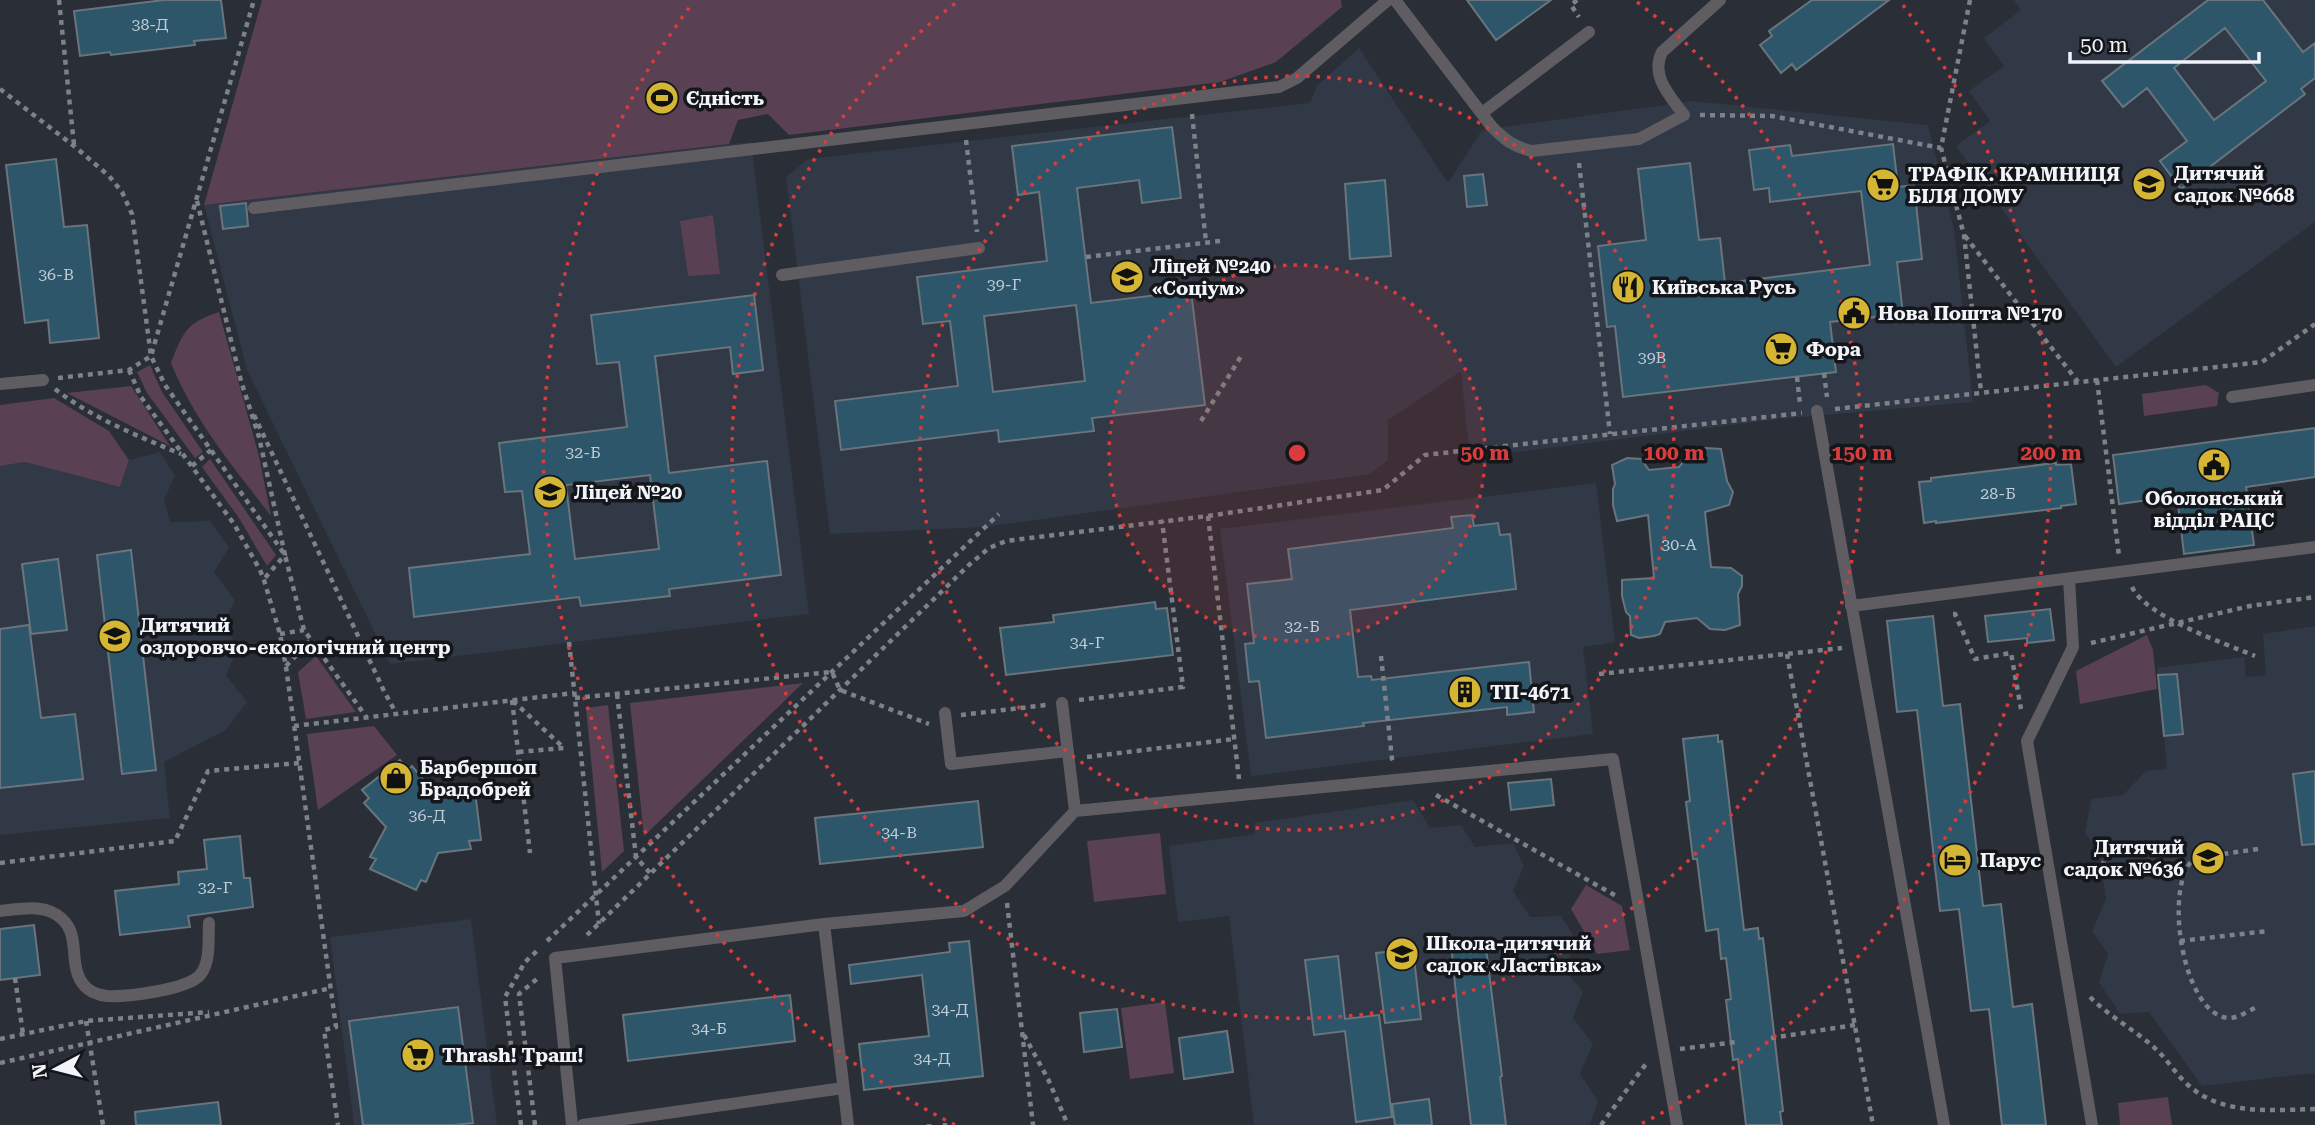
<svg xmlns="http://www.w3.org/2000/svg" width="2315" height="1125" font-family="'Roboto Serif',serif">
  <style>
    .built { fill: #313846 }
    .green { fill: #594053 }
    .building { fill: #2e566a; stroke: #69757c; stroke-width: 2; fill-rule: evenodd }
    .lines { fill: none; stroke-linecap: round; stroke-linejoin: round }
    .path { stroke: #7d8188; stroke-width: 4.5; stroke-dasharray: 5 5; stroke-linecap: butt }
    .service { stroke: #5f5d62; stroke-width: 12 }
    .ring { fill: none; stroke: #d93c3d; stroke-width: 3.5; stroke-dasharray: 3.5 7 }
    .labels { text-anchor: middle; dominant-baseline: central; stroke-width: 7; stroke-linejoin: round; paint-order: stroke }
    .number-label { font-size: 16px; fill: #c0ccd6 }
    .poi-label { font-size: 19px; font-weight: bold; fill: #f1f4fa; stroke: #14161a; text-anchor: start }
    .centre { fill: #d93c3d; stroke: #14161a; stroke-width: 3.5 }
    .ring-label { font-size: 21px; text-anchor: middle; font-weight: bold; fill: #d93c3d; stroke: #14161a; stroke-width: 7; stroke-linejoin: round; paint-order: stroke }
  </style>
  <rect width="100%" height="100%" fill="#2a2e37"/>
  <path class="built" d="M2014 0H2315V222L2116 367 1956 146 1990 121 1969 91 2004 66 1984 38 2021 10Z
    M1359 48 1448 183 1482 130 1692 101 1928 125 1954 229 1973 402 1779 419 1470 458 1461 371 1388 420V460L1370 474 985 527 830 534 786 177 808 159 1310 103 1317 86Z
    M751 142 809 614 390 664 247 370 204 205Z
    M160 452 175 476 164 500 170 522 210 521 229 547 214 572 235 601 222 625 238 647 226 675 247 702 226 730 164 762 170 818 0 835V466L25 462 120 487 129 460Z
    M1596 483 1615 642 1583 647 1593 734 1251 776 1220 529Z
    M2315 626V1073L2202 1086 2149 1012 2120 1014 2099 982 2108 954 2092 931 2106 899 2100 854 2085 833 2091 799 2123 795 2146 771 2167 769 2157 668 2244 657 2246 677 2266 675 2263 634Z
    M1413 800 1430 828 1461 825 1475 847 1513 843 1524 866 1513 891 1530 917 1561 916 1575 938 1566 971 1583 992 1573 1018 1593 1044 1580 1074 1598 1101 1590 1125H1254L1229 916 1178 922 1169 846 1255 834 1254 823Z
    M471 919 497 1125H354L330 937Z"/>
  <path class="green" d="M262 0H1341L1342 7 1276 62 1220 82 789 135 768 114 738 120 729 144 204 205Z
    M713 215 720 274 688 276 680 221Z
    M219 312 259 456 271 516C232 465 195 422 171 363 183 332 186 323 219 312Z
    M150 365 162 392 203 452 195 458 147 393 137 372Z
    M2206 385 2219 393 2217 406 2144 416 2142 394Z
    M131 386 170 446 67 393Z
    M54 398 109 431 129 460 120 487 25 462 0 466V405Z
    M210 459 276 555 267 566 239 518 202 467Z
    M2147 635 2153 650 2157 689 2080 704 2076 671Z
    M316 656 356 712 306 719 298 672Z
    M803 683 644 836 630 703Z
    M608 705 624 851 602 872 586 708Z
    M374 726 397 755 318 810 307 734Z
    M1160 833 1166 894 1094 902 1087 841Z
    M1586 885 1622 906 1630 950 1597 954 1571 909Z
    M1165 1002 1174 1073 1130 1079 1121 1008Z
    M2168 1097 2172 1125H2120L2118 1103Z"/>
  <path class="building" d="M164 0H221L226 38 194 41 195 45 111 55 110 52 80 56 74 11Z
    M1467 0H1551L1496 40Z
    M1812 0H1889L1796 70 1792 64 1781 73 1760 45 1772 36 1769 31Z
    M2208 0H2263L2303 52 2315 43V78L2301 89 2305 94 2181 189 2160 161 2187 141 2147 88 2123 107 2102 81ZM2225 28 2266 81 2214 120 2174 68Z
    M1172 127 1181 198 1142 203 1139 180 1077 188 1091 303 1191 291 1205 405 1092 418 1094 431 999 442 998 430 841 450 835 401 958 386 950 321 923 324 917 277 1047 261 1039 192 1018 195 1012 146ZM1076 305 1085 381 993 392 984 316Z
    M1893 144 1898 187 1914 185 1922 259 1897 262 1903 314 1830 322 1836 372 1623 397 1615 326 1607 327 1598 246 1646 240 1638 169 1690 163 1699 240 1720 238 1725 283 1870 265 1861 191 1770 202 1769 188 1754 190 1749 150 1790 145 1792 156Z
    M56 159 64 227 87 225 99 338 50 343 48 320 25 323 6 165Z
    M1483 174 1487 205 1467 207 1464 176Z
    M1385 180 1391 256 1350 259 1345 184Z
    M246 203 248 226 223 229 220 206Z
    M754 295 763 370 733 374 730 347 655 356 669 473 767 461 781 575 669 589 670 596 581 606 579 597 414 617 409 568 530 554 522 491 505 492 499 443 627 427 619 362 597 364 591 315ZM650 475 659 549 575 559 566 485Z
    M2315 428V477L2246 487 2254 545 2184 554 2177 496 2119 504 2113 455Z
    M1705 448 1721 449 1727 481 1733 492 1729 505 1705 512 1711 567 1731 568 1742 576V586L1738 594 1740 625 1725 630 1710 629 1697 618 1665 622 1660 634 1654 636 1639 638 1631 635 1630 616 1626 612 1622 596V580L1654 578 1648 515 1617 521 1613 505V489L1615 484 1612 465 1627 458 1641 459 1649 470 1679 467 1691 453Z
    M2056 463V465L2071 464 2076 504 2061 506V508L1936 523V521L1924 523 1919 482 1931 481V478Z
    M1472 515 1474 526 1498 523 1500 535 1510 534 1516 589 1350 610 1358 677 1371 676 1372 680 1529 662 1534 712 1507 715V707L1363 723 1364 726 1266 738 1259 681 1249 682 1245 644 1254 643 1247 584 1292 579 1288 549 1453 528 1451 517Z
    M131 550 156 770 122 774 97 555Z
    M58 559 67 630 31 634 22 564Z
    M1155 602 1156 609 1167 608 1173 655 1006 675 1000 628 1054 622 1053 615Z
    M2050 609 2054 640 2027 643V638L1988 642 1985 616Z
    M1933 616 1943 706 1960 704 1983 906 2001 904 2013 1007 2032 1004 2046 1125H2002L1989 1009 1971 1011 1959 909 1940 911 1917 710 1897 712 1887 621Z
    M29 625 41 718 75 714 83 779 0 788V629Z
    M2177 674 2183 734 2164 736 2158 675Z
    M1718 735V742L1722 741 1744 930 1758 928 1759 939 1763 938 1783 1111 1780 1112 1782 1125H1746L1738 1059 1733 1060 1726 1000 1731 999 1726 958 1721 959 1718 929 1706 931 1697 859H1693L1686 802 1690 801 1683 739Z
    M400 760 408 770 412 766 432 790 463 787V793L475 791 481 840 469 841 471 849 438 853 426 882 421 880 416 890 370 869 376 859 370 857 386 827 364 803 369 798 362 790Z
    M2315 771V844L2302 845 2293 774Z
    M1551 779 1554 805 1511 810 1508 783Z
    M978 801 983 847 820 864 815 818Z
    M240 836 244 878H250L253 907 188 916 190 927 120 935 115 891 179 884 178 872 207 869 204 840Z
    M34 925 40 975 0 980V929Z
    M1485 940 1502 1076 1500 1077 1506 1125H1471L1457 1004 1451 944Z
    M969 941 983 1076 864 1090 859 1044 929 1036 922 975 851 984 849 965 950 952 949 943Z
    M1413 949 1421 1019 1385 1023 1376 953Z
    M1338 956 1345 1019 1379 1015 1392 1117 1356 1122 1345 1031 1314 1035 1305 960Z
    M790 995 795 1041 628 1061 623 1015Z
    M458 1007 473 1123 454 1125H363L349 1021Z
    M1117 1009 1122 1047 1084 1052 1080 1013Z
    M1227 1031 1233 1072 1184 1079 1179 1038Z
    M1429 1099 1432 1125H1395L1392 1104Z
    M218 1102 221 1125H136L135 1112Z"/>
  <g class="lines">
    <path class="path" d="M59 0 74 145
      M1577 0 1571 5 1579 17
      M1970 0 1941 148 1964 235 1981 392
      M0 89 74 146 109 176 122 192 132 214 151 356 165 385 285 555 304 630 367 718
      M1192 114 1206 242
      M1700 115 1772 116 1941 148
      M966 140 977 232
      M1579 163 1610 434
      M197 201 241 381 259 437 285 555 264 579
      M1965 236 2078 382
      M1086 257 1220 241
      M129 370 141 397 234 524 260 570 264 580 280 634 286 667 336 1027 324 1030 338 1125
      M1824 373 1827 397
      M1797 377 1800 404
      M58 378 129 370 151 356 254 0
      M2097 380 2119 556
      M55 389C92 418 138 436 181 454
      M1835 409 2262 362 2315 324
      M254 415 384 691 396 713
      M1201 421 1243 353
      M192 466 211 450
      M1208 516 1239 779
      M2132 587C2146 617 2224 643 2255 656
      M1953 614H1955L1975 659 2011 653 2021 709
      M280 634 304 630
      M569 642 599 924
      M2091 643 2250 606 2315 597
      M1787 654 1873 1125
      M1381 656 1392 759 1394 763
      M286 666 310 641
      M1599 674 1842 648
      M617 694 636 857 651 874
      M575 698 832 672 840 690 929 724
      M512 700 530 853
      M1079 700 1183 687 1162 521
      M513 701 564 748 518 752
      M961 715 1046 705
      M294 726 574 693
      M1087 757 1234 739
      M1436 795 1618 897
      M2258 849 2195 858C2162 883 2182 1016 2229 1018 2239 1018 2250 1010 2259 1006
      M0 863 175 841 208 771 299 763
      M2101 863 2120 868 2187 867
      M1007 903 1033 1125
      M587 935 970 564 989 548 1006 541 1208 516 1383 490 1425 455 1802 413
      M547 941 999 514
      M2180 941 2268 931
      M15 978 23 1034
      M2090 997C2111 1018 2137 1031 2158 1051 2168 1061 2176 1074 2187 1084 2221 1116 2271 1110 2315 1109
      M86 1021 103 1125
      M1024 1035 1048 1079 1068 1125
      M1771 1038 1855 1025
      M0 1039 86 1021 209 1012
      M1680 1049 1736 1042
      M0 1063 331 988
      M945 1123V1125
      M929 1124V1125
      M521 1125 505 997 525 962 538 950
      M535 1125 519 994 538 978
      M1601 1125 1648 1061"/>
    <path class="service" d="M1395 0 1492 127C1505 140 1514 147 1532 151L1639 139 1684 115C1670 96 1650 76 1662 52L1720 0
      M1482 113 1589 32
      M254 208 1279 87 1297 78 1388 0
      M782 275 979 248
      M0 384 43 380
      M2232 397 2315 385
      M1817 411 1944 1125
      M2069 579 2073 647 2027 741 2092 1125
      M1851 606 2315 547
      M1062 703 1075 811
      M945 713 951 764 1068 751
      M0 911C20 909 46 903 62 919 81 936 68 965 83 984 88 991 98 995 107 996 126 997 187 990 200 975 211 962 208 940 209 923
      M824 924 848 1125
      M572 1125 555 958 824 924 964 911 1005 886 1075 811 1613 759 1677 1125
      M583 1125 843 1088"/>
  </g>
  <circle cx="1297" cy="453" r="188" fill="#d93c3d" fill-opacity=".12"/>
  <g class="ring">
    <circle cx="1297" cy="453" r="188"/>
    <circle cx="1297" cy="453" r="377"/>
    <path d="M1637 2A565 565 0 1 1 957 2"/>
    <path d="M955 1125A754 754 0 0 1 691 5M1903 5A754 754 0 0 1 1639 1125"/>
  </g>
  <defs>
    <symbol id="stadium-disc" viewBox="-11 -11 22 22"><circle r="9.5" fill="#d5b534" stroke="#14161a"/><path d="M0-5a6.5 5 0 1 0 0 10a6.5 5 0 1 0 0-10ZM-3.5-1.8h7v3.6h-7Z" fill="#111"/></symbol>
    <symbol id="school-disc" viewBox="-11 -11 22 22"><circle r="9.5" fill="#d5b534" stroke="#14161a"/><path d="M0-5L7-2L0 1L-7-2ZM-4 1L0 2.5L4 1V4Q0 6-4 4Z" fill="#111"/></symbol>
    <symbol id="supermarket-disc" viewBox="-11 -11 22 22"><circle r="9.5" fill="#d5b534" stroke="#14161a"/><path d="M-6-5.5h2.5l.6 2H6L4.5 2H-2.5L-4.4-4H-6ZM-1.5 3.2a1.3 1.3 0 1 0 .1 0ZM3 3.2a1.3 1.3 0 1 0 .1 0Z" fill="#111"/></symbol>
    <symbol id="restaurant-disc" viewBox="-11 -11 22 22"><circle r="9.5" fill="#d5b534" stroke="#14161a"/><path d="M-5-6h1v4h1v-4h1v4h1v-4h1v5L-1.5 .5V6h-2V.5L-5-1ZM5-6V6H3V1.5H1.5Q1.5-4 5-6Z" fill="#111"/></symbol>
    <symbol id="civic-disc" viewBox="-11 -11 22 22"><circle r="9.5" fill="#d5b534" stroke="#14161a"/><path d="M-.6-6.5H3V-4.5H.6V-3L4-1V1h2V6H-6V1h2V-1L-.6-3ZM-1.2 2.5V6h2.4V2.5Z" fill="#111"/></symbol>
    <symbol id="building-disc" viewBox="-11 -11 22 22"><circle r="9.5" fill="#d5b534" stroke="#14161a"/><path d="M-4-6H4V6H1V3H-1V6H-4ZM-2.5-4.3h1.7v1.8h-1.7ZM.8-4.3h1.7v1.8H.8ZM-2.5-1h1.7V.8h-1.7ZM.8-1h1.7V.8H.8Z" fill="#111"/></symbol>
    <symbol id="shop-disc" viewBox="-11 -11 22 22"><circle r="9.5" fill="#d5b534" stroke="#14161a"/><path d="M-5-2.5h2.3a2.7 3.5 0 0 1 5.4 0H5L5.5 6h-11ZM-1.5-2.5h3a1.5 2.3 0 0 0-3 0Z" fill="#111"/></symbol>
    <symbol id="hotel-disc" viewBox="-11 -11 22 22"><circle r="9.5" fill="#d5b534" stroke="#14161a"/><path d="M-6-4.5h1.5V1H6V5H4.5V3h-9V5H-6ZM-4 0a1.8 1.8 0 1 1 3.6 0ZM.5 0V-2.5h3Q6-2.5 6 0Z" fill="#111"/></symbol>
  </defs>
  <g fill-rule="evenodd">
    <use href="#stadium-disc" x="643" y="79" width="38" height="38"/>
    <use href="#school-disc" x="2130" y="165" width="38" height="38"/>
    <use href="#supermarket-disc" x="1864" y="166" width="38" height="38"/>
    <use href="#school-disc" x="1108" y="258" width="38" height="38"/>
    <use href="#restaurant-disc" x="1609" y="268" width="38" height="38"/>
    <use href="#civic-disc" x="1835" y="294" width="38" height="38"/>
    <use href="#supermarket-disc" x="1762" y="330" width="38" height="38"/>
    <use href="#civic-disc" x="2195" y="446" width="38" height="38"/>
    <use href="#school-disc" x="531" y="473" width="38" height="38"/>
    <use href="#school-disc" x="96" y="617" width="38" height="38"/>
    <use href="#building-disc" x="1446" y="673" width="38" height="38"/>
    <use href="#shop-disc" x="377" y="759" width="38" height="38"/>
    <use href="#school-disc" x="2189" y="839" width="38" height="38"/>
    <use href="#hotel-disc" x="1936" y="841" width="38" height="38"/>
    <use href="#school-disc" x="1383" y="935" width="38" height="38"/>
    <use href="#supermarket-disc" x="399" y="1036" width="38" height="38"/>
  </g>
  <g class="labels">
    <g class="number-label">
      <text x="150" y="24">38-Д</text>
      <text x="56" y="274">36-В</text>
      <text x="1004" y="284">39-Г</text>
      <text x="1652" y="357">39В</text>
      <text x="583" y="452">32-Б</text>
      <text x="1998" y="493">28-Б</text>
      <text x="1679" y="544">30-А</text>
      <text x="1302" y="626">32-Б</text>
      <text x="1087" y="642">34-Г</text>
      <text x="427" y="815">36-Д</text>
      <text x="899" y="832">34-В</text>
      <text x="215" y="887">32-Г</text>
      <text x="950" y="1009">34-Д</text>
      <text x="709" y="1028">34-Б</text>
      <text x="932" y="1058">34-Д</text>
    </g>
    <g class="poi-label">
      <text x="686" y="98">Єдність</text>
      <text x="2174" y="173">Дитячий<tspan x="2174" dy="22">садок №668</tspan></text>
      <text x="1908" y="174">ТРАФІК. КРАМНИЦЯ<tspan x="1908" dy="22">БІЛЯ ДОМУ</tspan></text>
      <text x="1152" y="266">Ліцей №240<tspan x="1152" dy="22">«Соціум»</tspan></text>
      <text x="1652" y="287">Київська Русь</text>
      <text x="1878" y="313">Нова Пошта №170</text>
      <text x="1806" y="349">Фора</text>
      <text x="574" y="492">Ліцей №20</text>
      <text x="2214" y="498" text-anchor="middle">Оболонський<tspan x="2214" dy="22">відділ РАЦС</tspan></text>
      <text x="140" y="625">Дитячий<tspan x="140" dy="22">оздоровчо-екологічний центр</tspan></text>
      <text x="1490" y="692">ТП-4671</text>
      <text x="420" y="767">Барбершоп<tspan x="420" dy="22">Брадобрей</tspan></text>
      <text x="2184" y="847" text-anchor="end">Дитячий<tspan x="2184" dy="22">садок №636</tspan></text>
      <text x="1980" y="860">Парус</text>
      <text x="1426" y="943">Школа-дитячий<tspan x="1426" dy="22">садок «Ластівка»</tspan></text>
      <text x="442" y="1055">Thrash! Траш!</text>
    </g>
  </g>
  <circle cx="1297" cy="453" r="10" class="centre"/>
  <g class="ring-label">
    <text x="1485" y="460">50 m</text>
    <text x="1674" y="460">100 m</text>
    <text x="1862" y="460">150 m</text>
    <text x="2051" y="460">200 m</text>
  </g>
  <g transform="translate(56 1069) rotate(263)" stroke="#14161a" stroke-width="5" paint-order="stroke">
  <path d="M0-5L12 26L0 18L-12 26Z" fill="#f1f4fa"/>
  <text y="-10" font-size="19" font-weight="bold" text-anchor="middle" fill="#f1f4fa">N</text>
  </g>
  <path d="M2070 52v10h189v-10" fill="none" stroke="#f1f4fa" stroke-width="3.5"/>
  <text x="2080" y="52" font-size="21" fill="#f1f4fa" stroke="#14161a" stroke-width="5" paint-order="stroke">50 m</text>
</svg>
